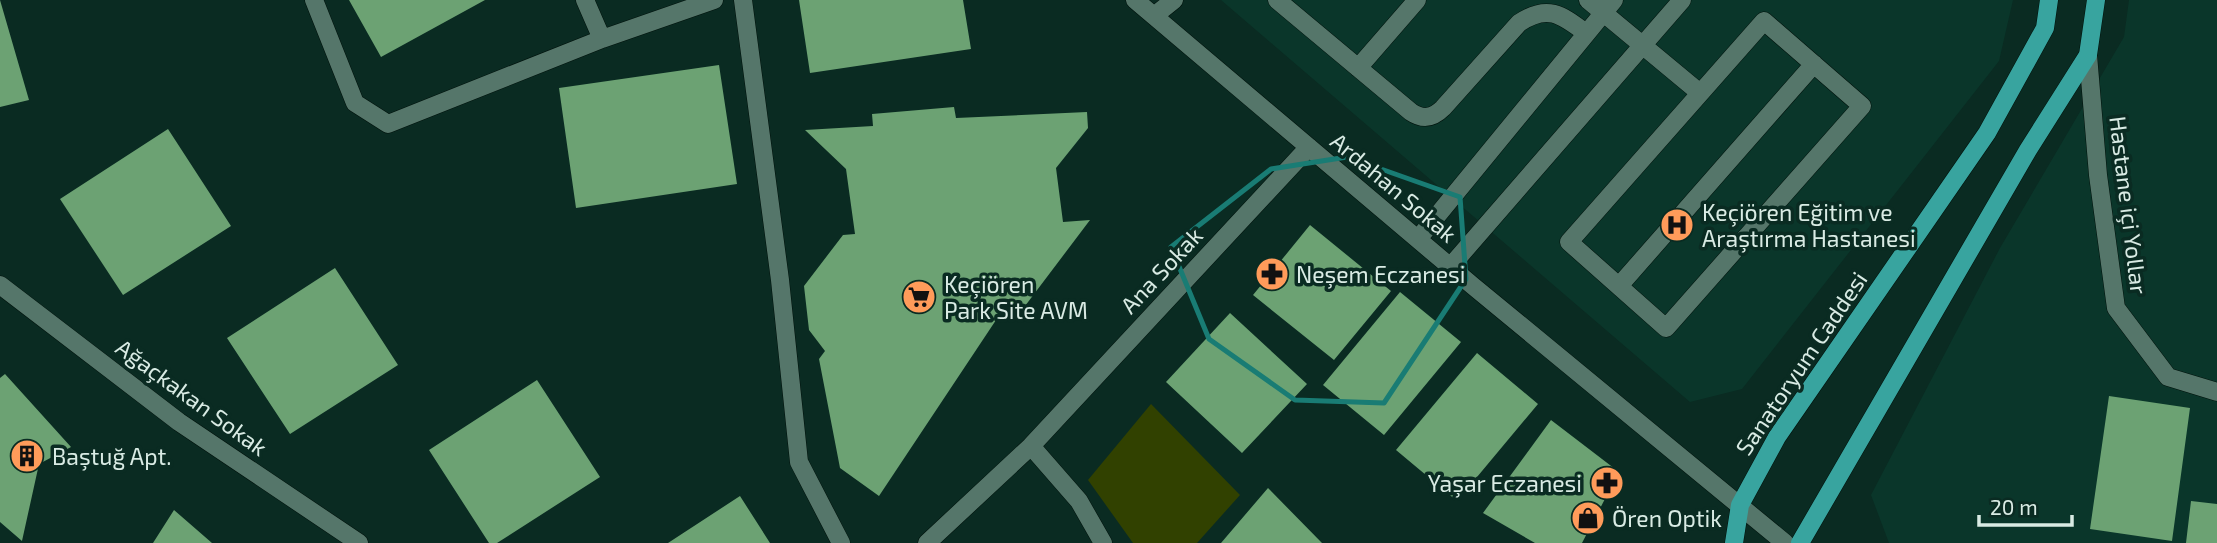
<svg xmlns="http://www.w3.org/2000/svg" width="2217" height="543" font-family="'Exo 2',sans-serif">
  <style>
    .built { fill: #0a362a }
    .green { fill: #314100 }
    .building { fill: #6ca273 }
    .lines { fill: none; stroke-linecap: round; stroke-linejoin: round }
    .minor-casing { stroke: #00120c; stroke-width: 19 }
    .major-casing { stroke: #00120c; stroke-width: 19 }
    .minor { stroke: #55766a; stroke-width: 18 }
    .major { stroke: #38a49f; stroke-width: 18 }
    .marked { fill: none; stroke: #197c74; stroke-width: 5; stroke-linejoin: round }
    .labels { text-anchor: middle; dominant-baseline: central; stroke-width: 7; stroke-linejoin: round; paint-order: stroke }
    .street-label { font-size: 23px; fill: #d9ebe4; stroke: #0a2b22 }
    .poi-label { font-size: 23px; fill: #d9ebe4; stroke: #0a2b22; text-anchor: start }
  </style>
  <rect width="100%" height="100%" fill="#0a2b22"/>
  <path class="built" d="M1221 0H2013L1999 61 1742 389 1690 402Z
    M2129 0H2217V543H1889L1871 495 2000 248 2124 37Z"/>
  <path class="green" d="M1151 404 1240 495 1197 543H1133L1088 480Z"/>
  <path class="building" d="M0 0 29 100 0 107Z
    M349 0H485L381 57Z
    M799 0H963L971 49 810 73Z
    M719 65 737 184 576 208 559 88Z
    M954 107 956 118 1087 112 1088 128 1056 168 1063 222 1090 220 1019 314 1004 308 879 496 840 468 819 359 825 351 809 330 804 286 843 235 855 234 846 169 805 130 873 126 872 114Z
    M168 129 231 226 123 295 60 199Z
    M1310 225 1391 291 1334 360 1253 295Z
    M335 268 398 365 290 434 227 338Z
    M1400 292 1461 342 1384 435 1323 385Z
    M1230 313 1307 384 1242 453 1166 382Z
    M1477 353 1538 404 1457 501 1396 450Z
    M5 374 71 447 39 464 22 541 0 522V378Z
    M537 380 600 477 497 543H489L429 450Z
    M2109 396 2190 408 2172 541 2090 529Z
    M1551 420 1619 472 1582 543H1535L1483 513Z
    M1268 488 1322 543H1221Z
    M740 496 770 543H668Z
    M2191 501 2217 504V543H2186Z
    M174 510 212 543H153Z"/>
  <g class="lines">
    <defs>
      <path id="minor" d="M314 0 355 103 388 124 602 39 714 0
        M585 0 602 39
        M743 0 780 280 799 462 841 543
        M1135 0 1473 286 1785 543
        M1277 0 1411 112C1423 120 1433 118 1443 108L1519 23C1547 4 1561 14 1586 33
        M1588 0 1700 93
        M1154 16 1174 0
        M1764 21 1862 106 1666 328 1569 242Z
        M2088 55 2098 175 2116 308 2168 377 2217 392
        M1358 68 1417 0
        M1418 239 1614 0
        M1450 267 1682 0
        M0 285 179 422 359 543
        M1619 286 1814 64
        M1031 446 1079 501 1103 543
        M927 543 1031 446 1309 147"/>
      <path id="major" d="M1734 543 1740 505 1777 437 1987 133 2045 28 2049 0
        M1800 543 2028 150 2088 55 2096 0"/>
    </defs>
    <use href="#minor" class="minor-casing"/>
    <use href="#major" class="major-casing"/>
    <use href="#minor" class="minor"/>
    <use href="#major" class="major"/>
  </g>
  <path class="marked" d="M1347 157 1460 197 1466 279 1384 403 1295 400 1209 339 1171 247 1271 169Z"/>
  <defs>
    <symbol id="hospital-disc" viewBox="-11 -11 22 22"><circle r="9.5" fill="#ff9b5a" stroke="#0a2b22"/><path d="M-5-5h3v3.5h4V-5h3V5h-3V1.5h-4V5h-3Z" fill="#111"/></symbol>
    <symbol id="pharmacy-disc" viewBox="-11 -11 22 22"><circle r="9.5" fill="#ff9b5a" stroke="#0a2b22"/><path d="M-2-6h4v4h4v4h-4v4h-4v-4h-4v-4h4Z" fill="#111"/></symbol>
    <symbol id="supermarket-disc" viewBox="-11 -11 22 22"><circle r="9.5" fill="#ff9b5a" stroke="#0a2b22"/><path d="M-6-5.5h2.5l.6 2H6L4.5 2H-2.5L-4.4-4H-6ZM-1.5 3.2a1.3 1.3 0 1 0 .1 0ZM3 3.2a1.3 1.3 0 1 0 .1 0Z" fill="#111"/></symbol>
    <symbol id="building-disc" viewBox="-11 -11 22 22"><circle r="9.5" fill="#ff9b5a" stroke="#0a2b22"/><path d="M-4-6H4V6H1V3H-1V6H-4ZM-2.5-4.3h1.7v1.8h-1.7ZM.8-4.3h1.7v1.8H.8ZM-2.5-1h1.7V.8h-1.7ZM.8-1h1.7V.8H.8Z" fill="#111"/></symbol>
    <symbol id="shop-disc" viewBox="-11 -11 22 22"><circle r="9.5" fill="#ff9b5a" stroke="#0a2b22"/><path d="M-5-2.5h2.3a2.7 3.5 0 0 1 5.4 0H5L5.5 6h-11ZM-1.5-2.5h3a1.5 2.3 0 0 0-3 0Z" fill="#111"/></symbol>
  </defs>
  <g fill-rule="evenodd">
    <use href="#hospital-disc" x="1658" y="206" width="38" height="38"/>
    <use href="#pharmacy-disc" x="1253" y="255" width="38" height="38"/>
    <use href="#supermarket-disc" x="900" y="278" width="38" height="38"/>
    <use href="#building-disc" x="8" y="437" width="38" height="38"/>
    <use href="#pharmacy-disc" x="1588" y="464" width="38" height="38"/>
    <use href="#shop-disc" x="1569" y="499" width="38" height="38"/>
  </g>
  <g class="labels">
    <g class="street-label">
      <text transform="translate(1394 187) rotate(40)">Ardahan Sokak</text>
      <text transform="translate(2129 205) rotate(83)">Hastane içi Yollar</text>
      <text transform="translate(1161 270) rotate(-47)">Ana Sokak</text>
      <text transform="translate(1801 363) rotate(-56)">Sanatoryum Caddesi</text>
      <text transform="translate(192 397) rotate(36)">Ağaçkakan Sokak</text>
    </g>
    <g class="poi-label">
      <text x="1702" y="212">Keçiören Eğitim ve<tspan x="1702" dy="26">Araştırma Hastanesi</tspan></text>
      <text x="1296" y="274">Neşem Eczanesi</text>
      <text x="944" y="284">Keçiören<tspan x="944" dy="26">Park Site AVM</tspan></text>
      <text x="52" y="456">Baştuğ Apt.</text>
      <text x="1582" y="483" text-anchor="end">Yaşar Eczanesi</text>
      <text x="1612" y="518">Ören Optik</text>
    </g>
  </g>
  <path d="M1979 515v10h93v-10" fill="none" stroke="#d9ebe4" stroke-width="3.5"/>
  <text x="1990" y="515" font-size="21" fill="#d9ebe4" stroke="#0a2b22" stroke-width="5" paint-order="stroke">20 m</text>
</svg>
